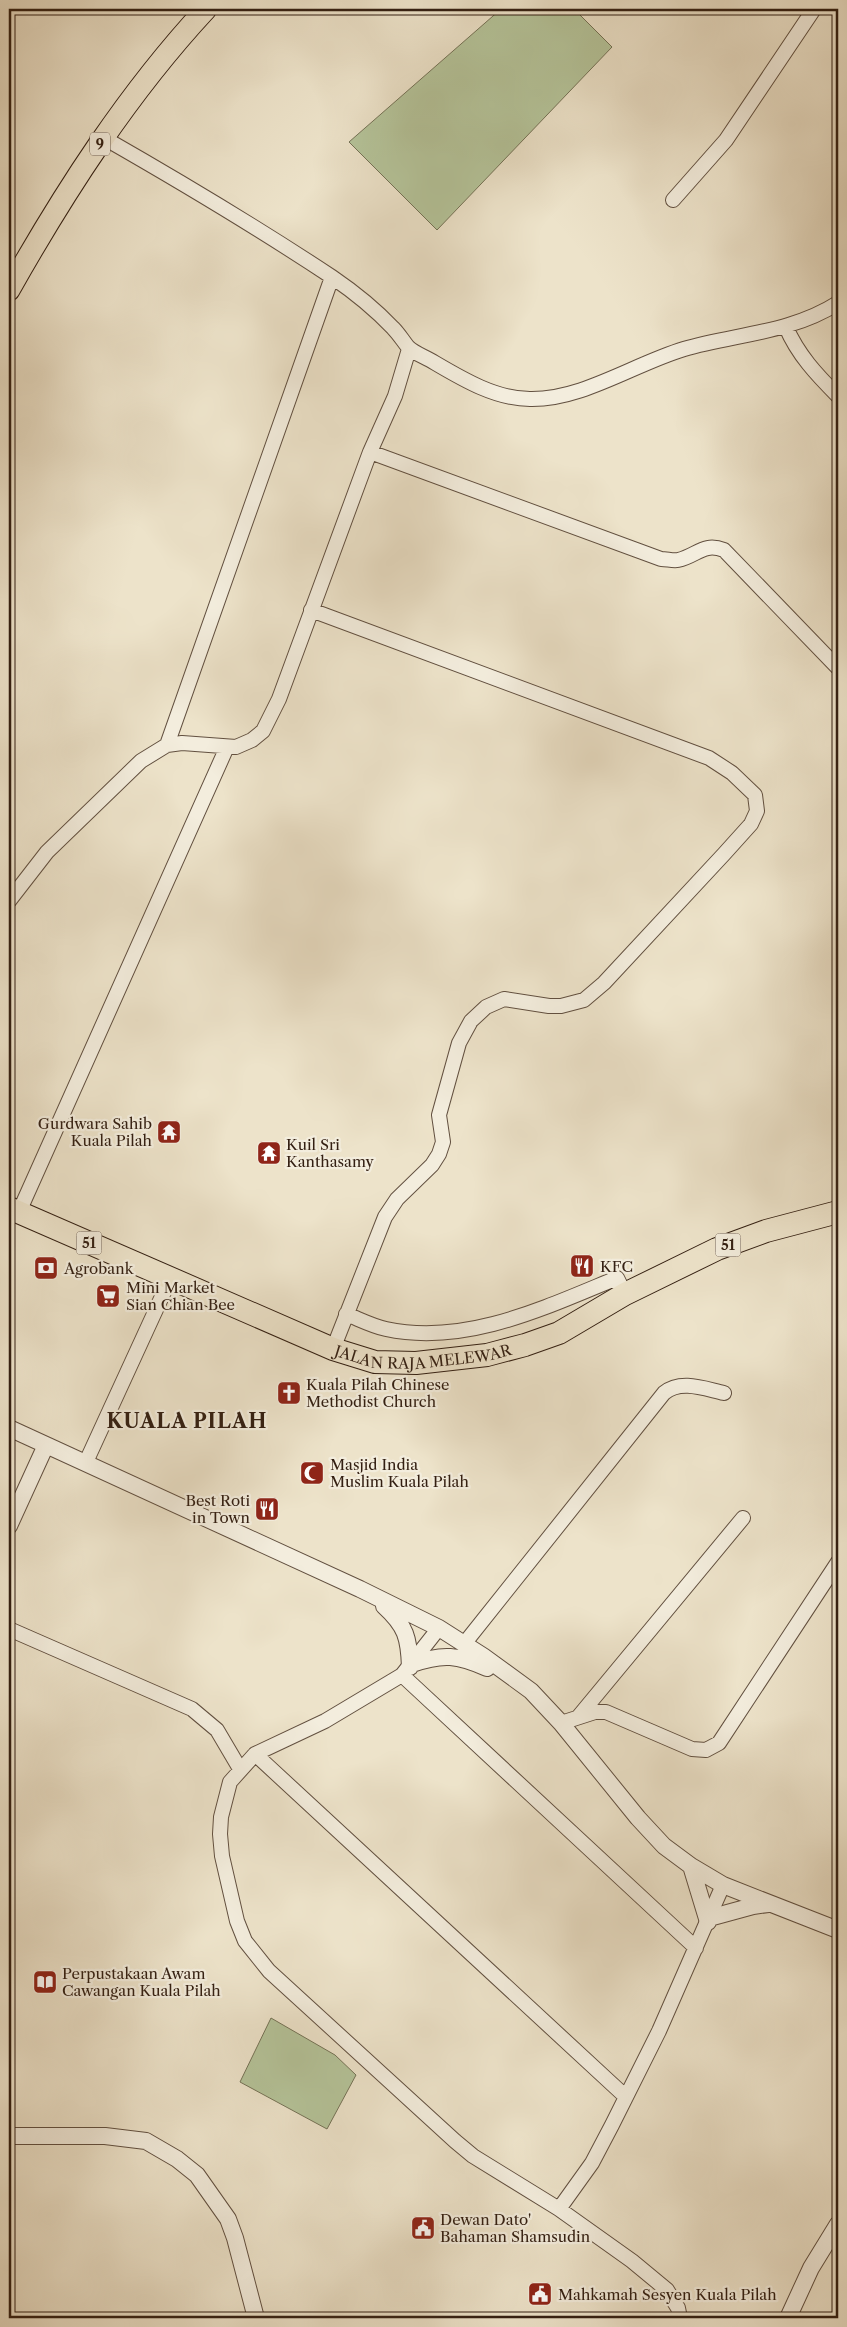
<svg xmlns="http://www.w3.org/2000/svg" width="847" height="2327" font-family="'Libre Caslon Text',serif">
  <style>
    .green { fill: #b5c49a; stroke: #747256 }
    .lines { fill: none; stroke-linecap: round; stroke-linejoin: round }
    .minor-casing { stroke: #625040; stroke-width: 16 }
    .tertiary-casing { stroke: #625040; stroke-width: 18 }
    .primary-casing { stroke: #331f12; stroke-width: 23 }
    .trunk-casing { stroke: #331f12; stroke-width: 24 }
    .minor { stroke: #f3eddd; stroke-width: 14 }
    .tertiary { stroke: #f3eddd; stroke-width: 16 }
    .primary { stroke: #ede3ca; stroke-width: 21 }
    .trunk { stroke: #ede3ca; stroke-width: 22 }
    .labels { text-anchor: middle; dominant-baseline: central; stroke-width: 4.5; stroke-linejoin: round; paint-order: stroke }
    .shield { fill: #f3eddd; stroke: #6d5d4f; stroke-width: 1 }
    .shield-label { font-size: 14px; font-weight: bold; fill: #331f12 }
    .poi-label { font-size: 15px; fill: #331f12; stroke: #f3eddd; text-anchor: start }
    .street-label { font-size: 15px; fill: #331f12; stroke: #f3eddd }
    .district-label { font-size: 20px; font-weight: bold; letter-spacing: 1px; fill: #331f12; stroke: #f3eddd }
  </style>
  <rect width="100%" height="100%" fill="#ede3ca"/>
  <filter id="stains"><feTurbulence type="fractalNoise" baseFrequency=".004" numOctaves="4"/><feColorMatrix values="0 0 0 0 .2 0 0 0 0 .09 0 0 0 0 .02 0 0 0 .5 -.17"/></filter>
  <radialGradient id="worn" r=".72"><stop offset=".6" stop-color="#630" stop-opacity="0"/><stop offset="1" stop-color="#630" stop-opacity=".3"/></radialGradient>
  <path class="green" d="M501 9H574L612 47 437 230 349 142Z
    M271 2018 335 2055 356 2075 327 2129 240 2082Z"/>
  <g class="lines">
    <defs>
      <path id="minor" d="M104 138C181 182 258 228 332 277 354 292 374 308 393 328 399 334 403 341 408 347 414 353 423 356 430 360 459 377 494 399 530 399 582 400 634 364 684 349 736 334 791 333 838 303
        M673 200 726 140 814 9
        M786 327C798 355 817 375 838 396
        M370 452 661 559C667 559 673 561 678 560 697 556 703 542 724 550L838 668
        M311 610 709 758 732 773 755 795 757 811 751 824 724 854 604 983 584 1000 561 1006H549L504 999 486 1007 471 1021 459 1043 439 1115 443 1142 439 1154 432 1165 397 1199 385 1217 333 1349
        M167 745 332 277
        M9 901 47 852 141 761 167 745 182 743 236 747 252 740 263 731 279 699 370 452 395 396 409 349
        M19 1212 227 747
        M346 1314C359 1319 372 1326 386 1329 465 1346 544 1308 617 1278L625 1294
        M86 1462 170 1279
        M439 1628 402 1675 325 1721 255 1754 230 1782 221 1817 220 1834 222 1856 237 1921 245 1941 269 1971 455 2141 473 2156 559 2209 632 2261 667 2290 678 2308 680 2318
        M9 1629 192 1709 217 1730 240 1769
        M464 1644 664 1393C681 1379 705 1389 724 1393
        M402 1675 696 1948
        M579 1716 743 1518
        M561 1723 595 1712H606L692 1749 706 1750 719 1743 838 1562
        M255 1754 626 2097
        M559 2209 592 2163 612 2125 659 2031 723 1885"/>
      <path id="tertiary" d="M9 1428 360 1589 439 1628 483 1656 531 1691 561 1723 638 1818 664 1846 691 1866 723 1885 838 1930
        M9 1526 46 1445
        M384 1606C406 1626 409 1638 410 1667
        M412 1664C443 1653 458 1655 487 1668
        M691 1866 708 1922
        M709 1918 753 1906 768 1904
        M9 2136H105L146 2141 177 2159 197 2175 228 2219 235 2238 256 2318
        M788 2318 811 2268 838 2224"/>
      <path id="primary" d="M9 290C65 191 128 93 206 9"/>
      <g id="trunk">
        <path id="s1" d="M9 1208 333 1349 375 1362 416 1363 487 1355 525 1345 559 1333 625 1294 717 1249 766 1231 838 1212"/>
      </g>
    </defs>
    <use href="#minor" class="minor-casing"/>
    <use href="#tertiary" class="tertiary-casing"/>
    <use href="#primary" class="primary-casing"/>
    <use href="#trunk" class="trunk-casing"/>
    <use href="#minor" class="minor"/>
    <use href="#tertiary" class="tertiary"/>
    <use href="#primary" class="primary"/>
    <use href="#trunk" class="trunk"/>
  </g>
  <defs>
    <symbol id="temple-square" viewBox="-11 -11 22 22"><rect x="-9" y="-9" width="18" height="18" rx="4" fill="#8f2418" stroke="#f3eddd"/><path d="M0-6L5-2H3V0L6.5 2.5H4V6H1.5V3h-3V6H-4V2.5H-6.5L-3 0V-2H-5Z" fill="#fff"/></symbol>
    <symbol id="restaurant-square" viewBox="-11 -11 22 22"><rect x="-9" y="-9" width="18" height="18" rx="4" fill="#8f2418" stroke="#f3eddd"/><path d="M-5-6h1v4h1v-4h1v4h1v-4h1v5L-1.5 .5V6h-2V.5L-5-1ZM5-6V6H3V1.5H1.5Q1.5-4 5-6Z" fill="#fff"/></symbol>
    <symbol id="bank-square" viewBox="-11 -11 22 22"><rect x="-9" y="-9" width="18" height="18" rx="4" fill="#8f2418" stroke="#f3eddd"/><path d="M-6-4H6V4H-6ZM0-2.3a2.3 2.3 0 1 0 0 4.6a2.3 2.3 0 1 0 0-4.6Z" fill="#fff"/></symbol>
    <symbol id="supermarket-square" viewBox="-11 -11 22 22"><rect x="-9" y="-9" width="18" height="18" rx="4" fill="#8f2418" stroke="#f3eddd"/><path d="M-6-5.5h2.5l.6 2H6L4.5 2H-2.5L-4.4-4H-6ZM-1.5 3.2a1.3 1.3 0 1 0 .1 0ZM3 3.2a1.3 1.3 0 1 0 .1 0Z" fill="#fff"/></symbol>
    <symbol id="church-square" viewBox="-11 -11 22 22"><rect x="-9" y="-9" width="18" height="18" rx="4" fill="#8f2418" stroke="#f3eddd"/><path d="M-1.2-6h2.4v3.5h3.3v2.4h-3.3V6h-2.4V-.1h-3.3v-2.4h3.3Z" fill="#fff"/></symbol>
    <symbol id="mosque-square" viewBox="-11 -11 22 22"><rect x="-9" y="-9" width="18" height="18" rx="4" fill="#8f2418" stroke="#f3eddd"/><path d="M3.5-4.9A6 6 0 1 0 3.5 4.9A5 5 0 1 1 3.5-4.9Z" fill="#fff"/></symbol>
    <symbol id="library-square" viewBox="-11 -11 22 22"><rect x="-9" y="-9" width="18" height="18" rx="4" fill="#8f2418" stroke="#f3eddd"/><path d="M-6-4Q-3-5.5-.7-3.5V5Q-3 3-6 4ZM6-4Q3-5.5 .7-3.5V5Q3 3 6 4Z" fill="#fff"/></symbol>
    <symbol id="civic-square" viewBox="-11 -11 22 22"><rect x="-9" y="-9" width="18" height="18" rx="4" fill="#8f2418" stroke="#f3eddd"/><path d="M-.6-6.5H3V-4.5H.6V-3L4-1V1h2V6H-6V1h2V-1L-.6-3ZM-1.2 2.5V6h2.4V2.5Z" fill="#fff"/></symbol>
  </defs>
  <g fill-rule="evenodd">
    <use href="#temple-square" x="155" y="1118" width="28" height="28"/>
    <use href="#temple-square" x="255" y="1139" width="28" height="28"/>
    <use href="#restaurant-square" x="568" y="1252" width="28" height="28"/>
    <use href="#bank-square" x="32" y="1254" width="28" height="28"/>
    <use href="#supermarket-square" x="94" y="1282" width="28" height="28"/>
    <use href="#church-square" x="275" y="1379" width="28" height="28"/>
    <use href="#mosque-square" x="298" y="1459" width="28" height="28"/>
    <use href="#restaurant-square" x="253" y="1495" width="28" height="28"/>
    <use href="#library-square" x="31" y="1968" width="28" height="28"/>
    <use href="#civic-square" x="409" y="2214" width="28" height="28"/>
    <use href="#civic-square" x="526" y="2280" width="28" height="28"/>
  </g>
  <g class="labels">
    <g class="shield">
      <rect x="90" y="132.5" width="20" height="23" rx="4"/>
      <rect x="76.5" y="1231.5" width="25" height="23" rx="4"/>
      <rect x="715.5" y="1233.5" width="25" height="23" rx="4"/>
    </g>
    <g class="shield-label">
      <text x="100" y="144">9</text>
      <text x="89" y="1243">51</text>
      <text x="728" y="1245">51</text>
    </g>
    <g class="poi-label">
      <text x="152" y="1123" text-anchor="end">Gurdwara Sahib<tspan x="152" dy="17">Kuala Pilah</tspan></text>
      <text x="286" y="1144">Kuil Sri<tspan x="286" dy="17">Kanthasamy</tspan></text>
      <text x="600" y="1266">KFC</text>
      <text x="64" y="1268">Agrobank</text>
      <text x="126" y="1287">Mini Market<tspan x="126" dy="17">Sian Chian Bee</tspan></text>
      <text x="306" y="1384">Kuala Pilah Chinese<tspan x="306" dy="17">Methodist Church</tspan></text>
      <text x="330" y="1464">Masjid India<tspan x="330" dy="17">Muslim Kuala Pilah</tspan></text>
      <text x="250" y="1500" text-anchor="end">Best Roti<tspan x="250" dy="17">in Town</tspan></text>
      <text x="62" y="1973">Perpustakaan Awam<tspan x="62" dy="17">Cawangan Kuala Pilah</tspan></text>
      <text x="440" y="2219">Dewan Dato'<tspan x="440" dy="17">Bahaman Shamsudin</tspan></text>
      <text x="558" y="2294">Mahkamah Sesyen Kuala Pilah</text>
    </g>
    <g class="street-label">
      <text stroke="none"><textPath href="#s1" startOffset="445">JALAN RAJA MELEWAR</textPath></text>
    </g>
    <g class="district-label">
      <text x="187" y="1421">KUALA PILAH</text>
    </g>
  </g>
  <rect width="847" height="2327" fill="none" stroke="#ede3ca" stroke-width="30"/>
  <rect x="10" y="10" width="827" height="2307" fill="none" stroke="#331f12" stroke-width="2.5"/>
  <rect x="15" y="15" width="817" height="2297" fill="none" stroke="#331f12"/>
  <rect width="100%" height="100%" filter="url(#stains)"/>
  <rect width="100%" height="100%" fill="url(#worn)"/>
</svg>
